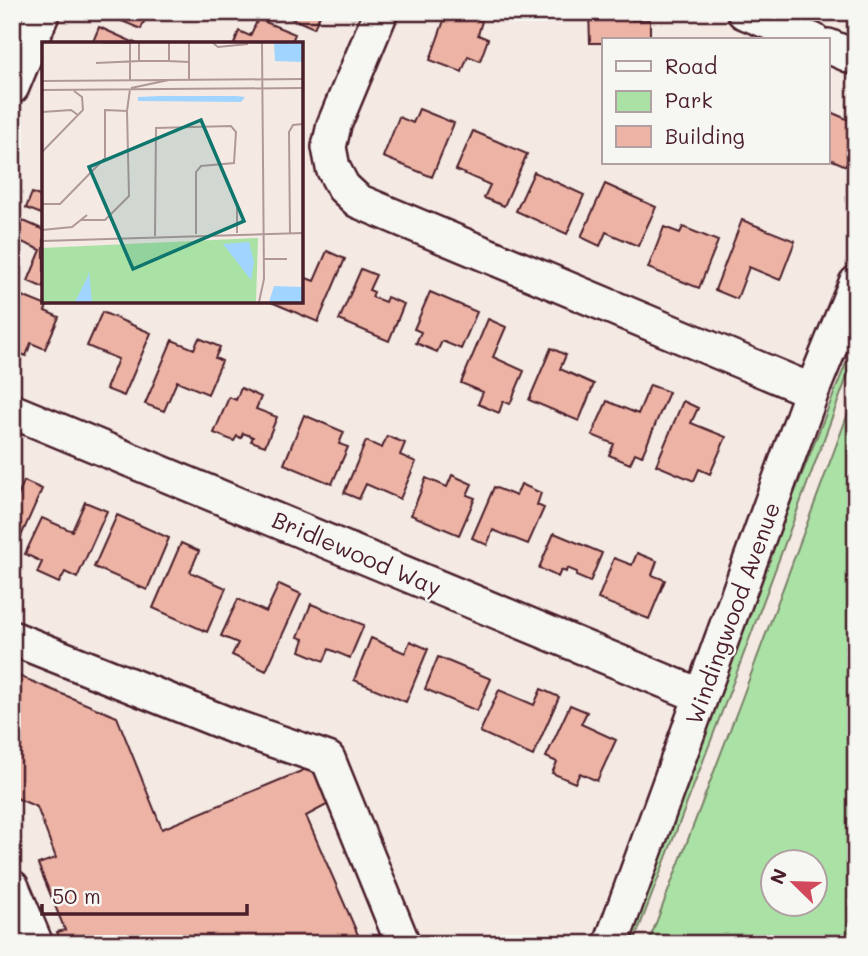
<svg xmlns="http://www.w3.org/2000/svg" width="868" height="956" font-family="Mali,sans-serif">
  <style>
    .green { fill: #aae2a6; stroke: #7a8068; stroke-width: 2; fill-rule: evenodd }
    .building { fill: #edb4a5; stroke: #4a1f2b; stroke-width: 2 }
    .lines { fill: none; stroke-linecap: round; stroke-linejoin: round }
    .minor-casing { stroke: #4a1f2b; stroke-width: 38 }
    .minor { stroke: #f6f6f2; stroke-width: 33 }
    .labels { text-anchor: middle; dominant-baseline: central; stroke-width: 5; stroke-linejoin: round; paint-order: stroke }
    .street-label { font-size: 23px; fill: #4a1f2b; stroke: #f6f6f2 }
    .inset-road { fill: none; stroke: #b09899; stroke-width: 2 }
    .view { fill: #0f766e; fill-opacity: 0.15; stroke: #0f766e; stroke-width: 3.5 }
    .inset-edge { fill: none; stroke: #4a1f2b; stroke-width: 3.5 }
  </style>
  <rect width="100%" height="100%" fill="#f4e9e3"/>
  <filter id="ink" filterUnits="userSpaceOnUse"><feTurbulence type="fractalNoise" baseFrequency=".0143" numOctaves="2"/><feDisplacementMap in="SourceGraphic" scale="14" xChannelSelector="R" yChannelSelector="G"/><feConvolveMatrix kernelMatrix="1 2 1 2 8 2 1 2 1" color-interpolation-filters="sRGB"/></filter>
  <g filter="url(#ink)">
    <path class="green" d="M856 338V353L728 696 633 944H628L764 570Z
      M856 392V944H648L741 701ZM774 862H816V904H774Z"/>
    <path class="building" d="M114 12H148L141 29 112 17Z
      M277 12H319L321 13 314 28Z
      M447 12H459L482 21 478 35 488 39 480 61 468 56 462 72 430 60Z
      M589 12H632V20H650V40H604V43H590Z
      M258 19 295 34 291 44H234L239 31 250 36Z
      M99 27 137 44H92Z
      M419 109 454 123 432 177 383 157 399 117 413 123Z
      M828 111 856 123V142L846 166 828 158Z
      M473 131 527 154 504 206 484 198 490 185 456 170Z
      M534 172 584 195 567 234 516 211Z
      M605 184 656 207 638 246 606 232 600 246 581 237Z
      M32 193 44 198V215L26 208Z
      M19 219 44 230V288L28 281 41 250 12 238Z
      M742 220 795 241 780 280 749 267 737 299 715 290Z
      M664 227 680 233 683 227 718 241 699 288 648 268Z
      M327 251 345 259 318 322 269 301H301V276L314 281Z
      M361 269 376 275 369 290 374 292 372 297 385 302 387 297 404 304 389 341 339 320Z
      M12 292 47 306 45 311 59 317 45 349 31 343 26 356 12 350Z
      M430 292 477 312 461 349 442 341 437 352 416 343 421 332 414 329Z
      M102 312 151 333 124 396 106 389 118 359 87 346Z
      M488 319 506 327 493 357 524 371 510 404 503 401 499 413 478 404 483 392 461 383Z
      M199 338 220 347 215 358 222 361 208 394 177 381 164 411 145 404 172 340 194 349Z
      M551 348 566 355 560 369 594 384 579 421 529 400Z
      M650 385 669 392 642 456 635 453 630 464 609 455 614 444 592 435 607 401 638 414Z
      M241 388 261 397 256 409 277 417 265 446 251 441 253 437 243 433 241 438 237 436 234 441 214 433 229 397 236 400Z
      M683 401 698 408 691 423 726 437 710 474 699 469 694 481 656 465Z
      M304 415 344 432 339 444 348 447 332 484 284 464Z
      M387 436 405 443 400 455 416 462 400 499 366 484 359 499 344 493 366 441 382 448Z
      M452 475 472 484 467 495 475 498 459 535 411 515 426 478 447 487Z
      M24 481 42 489 19 541 12 538V497L17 499Z
      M521 484 541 493 537 505 544 508 528 544 493 530 487 545 472 538 494 487 516 496Z
      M85 502 107 511 77 578 65 572 59 583 37 573 42 562 25 554 42 518 72 531Z
      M117 515 169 538 147 590 94 567Z
      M554 533 602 553 590 582 576 576 577 572 567 568 566 572 561 570 558 577 539 568Z
      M181 543 199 551 190 572 226 588 207 632 153 608Z
      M637 553 657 561 652 575 665 580 649 619 598 599 614 558 632 565Z
      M279 584 301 594 266 671 232 655 238 643 221 636 238 599 266 612Z
      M311 604 364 625 350 658 329 649 324 661 300 651 304 639 298 637Z
      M371 638 405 653 410 641 428 649 406 702 354 680Z
      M438 657 491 679 477 711 425 689Z
      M12 673 117 717 162 829 311 767 338 799 306 816 362 944H62L57 932 65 930 38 864 56 858 37 807 12 796Z
      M541 689 559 697 533 756 480 732 499 690 534 705Z
      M570 705 587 712 581 724 616 740 597 781 580 773 575 783 552 773 557 762 546 757Z"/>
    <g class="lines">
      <defs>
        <path id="minor" d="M381 12 334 125 329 147 333 168 343 187 358 201 812 391
          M744 12 813 40
          M828 46 856 58
          M12 87 43 12
          M12 411 701 696
          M12 638 235 727 328 759 403 944
          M12 887 36 944
          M611 944 812 391 856 283"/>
      </defs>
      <use href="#minor" class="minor-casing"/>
      <use href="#minor" class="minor"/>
    </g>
  </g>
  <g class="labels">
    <g class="street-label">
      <text transform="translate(357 553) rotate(23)">Bridlewood Way</text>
      <text transform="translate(732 613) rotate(-70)">Windingwood Avenue</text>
    </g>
  </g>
  <g transform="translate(42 42)">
    <rect width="261" height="261" fill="#f4e9e3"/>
    <path d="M216 196 214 260H0V206Z" fill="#aae2a6"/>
    <path d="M232 1H261V20L233 19ZM117 54H194L203 55 199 60 96 59V55ZM207 200 212 220 209 238 181 202ZM47 229 50 260H33L46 234ZM232 244 261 245V260H227Z" fill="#a1d5ff"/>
    <path class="inset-road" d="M61 1H88M88 1V38M127 1V19L147 20M147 1V37M171 1 176 5 206 2M97 19H127M54 21 97 19V1M0 39 261 37M89 46 127 38M0 48 261 46M0 70 29 68 36 73M0 110 41 68 40 55 32 49M0 162H18L63 116V68L85 69 88 47M195 164V191M39 178H63L87 154 85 69M0 188 30 185 45 173M248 191 247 90 251 83 261 82M113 194 114 86 189 84 194 90 192 121 159 124 154 130V192M0 199 261 191M222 217H245M217 260 222 237 220 1"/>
    <path class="view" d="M159 78 202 179 91 227 47 125Z"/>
    <rect width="261" height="261" class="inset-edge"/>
  </g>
  <rect width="868" height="956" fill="none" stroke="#f6f6f2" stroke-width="42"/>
  <rect x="21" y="21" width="826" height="914" fill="none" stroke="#4a1f2b" stroke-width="2.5" filter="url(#ink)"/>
  <rect x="602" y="38" width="228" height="126" fill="#f6f6f2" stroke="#b1a0a2" stroke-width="2"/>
  <rect x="616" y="61" width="35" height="10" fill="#f6f6f2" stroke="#b1a0a2" stroke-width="2"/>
  <text x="665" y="74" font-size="21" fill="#4a1f2b">Road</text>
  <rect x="616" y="91" width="35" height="21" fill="#aae2a6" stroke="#b1a0a2" stroke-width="2"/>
  <text x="665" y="108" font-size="21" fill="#4a1f2b">Park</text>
  <rect x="616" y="126" width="35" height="21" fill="#edb4a5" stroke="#b1a0a2" stroke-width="2"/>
  <text x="665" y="144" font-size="21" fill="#4a1f2b">Building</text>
  <g transform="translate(794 883) rotate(293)"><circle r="33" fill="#f6f6f2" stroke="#b1a0a2" stroke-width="2"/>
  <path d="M0-5L12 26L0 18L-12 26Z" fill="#d1495b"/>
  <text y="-10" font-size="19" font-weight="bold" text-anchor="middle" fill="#4a1f2b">N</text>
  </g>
  <path d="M42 904v10h205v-10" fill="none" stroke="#4a1f2b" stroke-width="3.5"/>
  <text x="52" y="904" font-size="21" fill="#4a1f2b" stroke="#f6f6f2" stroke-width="5" paint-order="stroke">50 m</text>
</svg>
